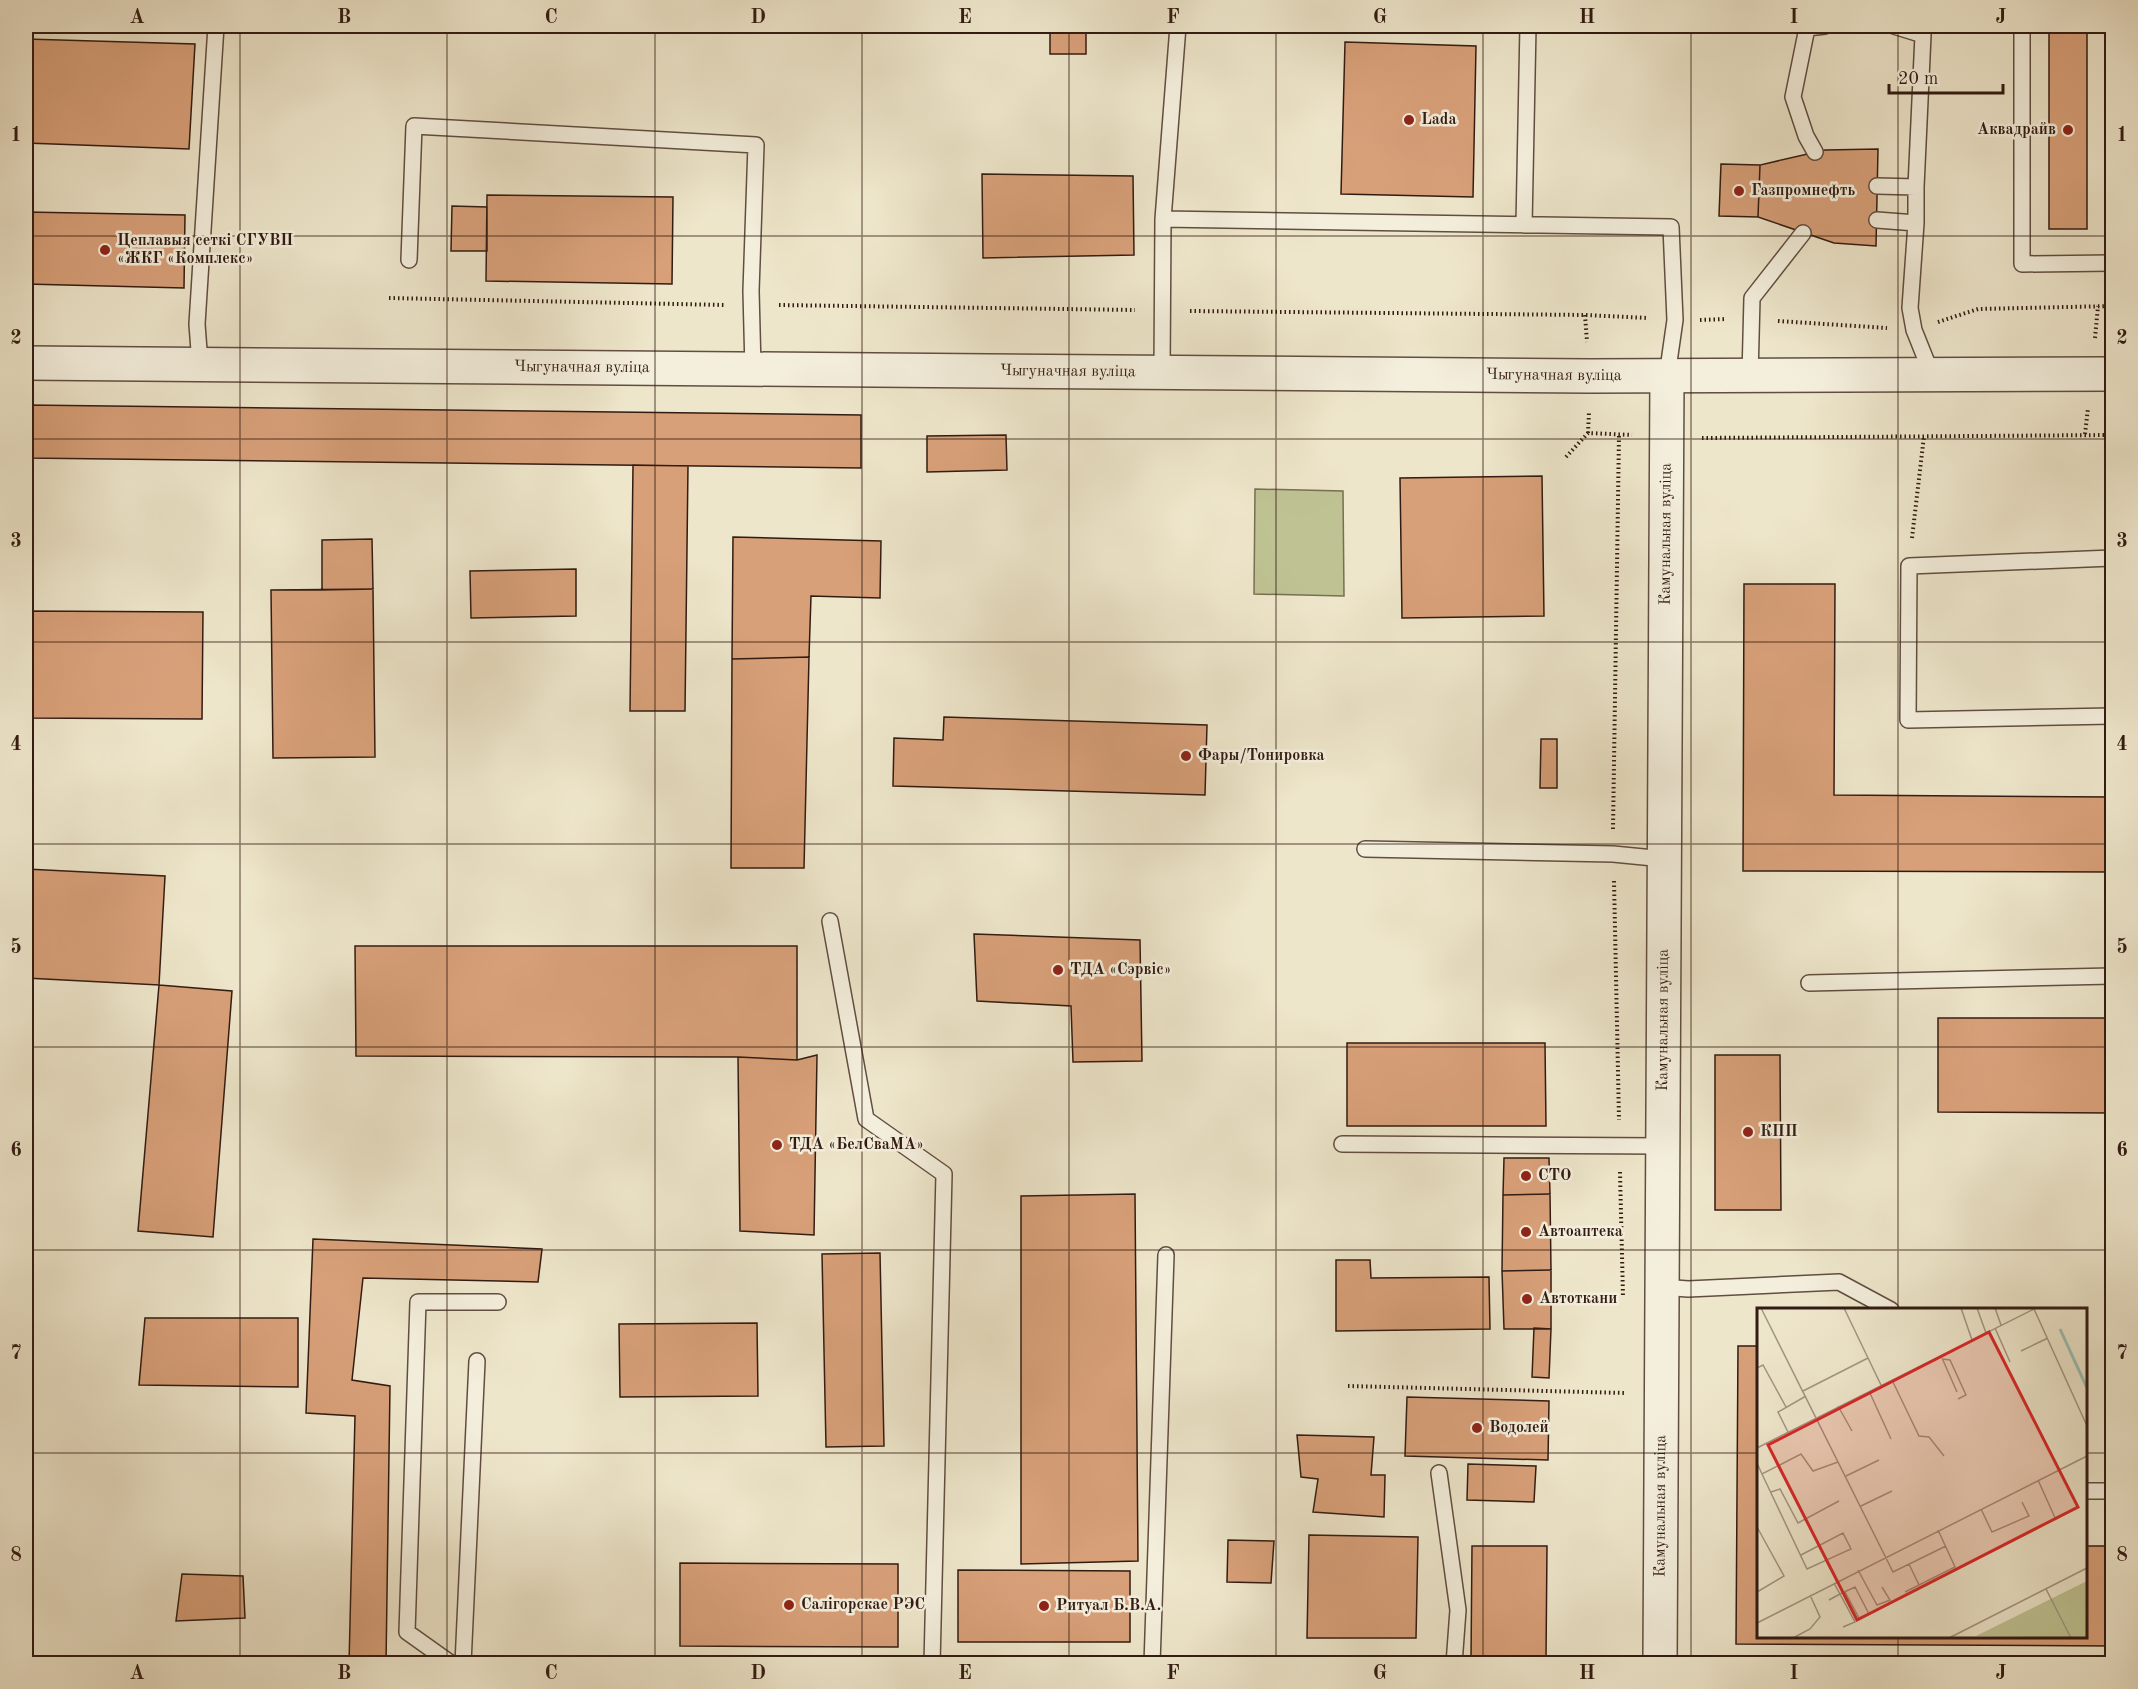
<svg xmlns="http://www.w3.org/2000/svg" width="2138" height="1689" font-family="'Old Standard TT',serif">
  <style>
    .green { fill: #bfc393; stroke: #786f52; stroke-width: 1.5 }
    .building { fill: #d8a079; stroke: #321b12; stroke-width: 1.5 }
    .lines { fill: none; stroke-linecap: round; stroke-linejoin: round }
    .service-casing { stroke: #614e40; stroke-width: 18 }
    .tertiary-casing { stroke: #614e40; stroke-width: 36 }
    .path { stroke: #321b12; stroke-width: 4; stroke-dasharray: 1.5 3; stroke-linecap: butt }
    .service { stroke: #f4efdd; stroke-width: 15 }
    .tertiary { stroke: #f4efdd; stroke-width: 33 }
    .grid { fill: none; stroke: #321b12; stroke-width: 1.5; stroke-opacity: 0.55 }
    .poi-dot { fill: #8f2418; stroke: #f4efdd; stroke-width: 2 }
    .labels { text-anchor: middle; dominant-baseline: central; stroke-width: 5; stroke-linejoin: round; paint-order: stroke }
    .poi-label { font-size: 16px; font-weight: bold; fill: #321b12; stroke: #f4efdd; text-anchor: start }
    .street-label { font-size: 16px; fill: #321b12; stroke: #f4efdd }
    .inset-river { fill: none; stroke: #99c0b6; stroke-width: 3 }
    .inset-road { fill: none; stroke: #a39581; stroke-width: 1.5 }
    .view { fill: #d62828; fill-opacity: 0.15; stroke: #d62828; stroke-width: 3 }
    .inset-edge { fill: none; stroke: #321b12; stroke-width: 3 }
    .neatline { fill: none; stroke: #321b12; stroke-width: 2 }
    .grid-label { font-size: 20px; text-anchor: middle; font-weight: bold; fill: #321b12 }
  </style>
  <rect width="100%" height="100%" fill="#eee6cb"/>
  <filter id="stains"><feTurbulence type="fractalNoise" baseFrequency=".00333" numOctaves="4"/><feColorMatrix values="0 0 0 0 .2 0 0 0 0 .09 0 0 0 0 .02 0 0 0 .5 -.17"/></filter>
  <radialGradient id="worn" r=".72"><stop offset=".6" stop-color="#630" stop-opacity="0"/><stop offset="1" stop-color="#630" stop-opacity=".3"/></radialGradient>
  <path class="green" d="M1255 489 1343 491 1344 596 1254 594Z"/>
  <path class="building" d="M1050 26H1086V54H1050Z
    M2049 31H2087V229H2049Z
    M26 39 195 44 189 149 26 143Z
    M1345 42 1476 46 1473 197 1341 194Z
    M1878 149 1876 246 1834 243 1758 217 1760 165 1825 150Z
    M1721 164 1760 165 1758 217 1719 216Z
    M982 174 1133 176 1134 255 983 258Z
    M487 195 673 197 672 284 486 281Z
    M452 206 487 207V251H451Z
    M26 212 185 215 184 288 26 284Z
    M26 405 861 415V468L26 458Z
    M1006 435 1007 470 927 472V436Z
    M633 465 688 466 685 711H630Z
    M1542 476 1544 616 1402 618 1400 478Z
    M733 537 881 541 880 598 811 596 809 657 732 659Z
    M372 539 373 589 322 590V540Z
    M576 569V616L471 618 470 571Z
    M1744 584H1835L1834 795 2112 797V872L1743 871Z
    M373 589 375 757 273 758 271 590Z
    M26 611 203 612 202 719 26 718Z
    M809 657 804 868H731L732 659Z
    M944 717 1207 725 1205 795 893 786 894 738 943 740Z
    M1541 739H1557V788H1540Z
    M26 869 165 876 159 985 26 978Z
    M974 934 1140 940 1142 1061 1073 1062 1071 1006 977 1001Z
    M355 946H797V1060L738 1057 356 1056Z
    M159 985 232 991 213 1237 138 1231Z
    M1938 1018H2112V1113L1938 1112Z
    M1347 1043H1545L1546 1126H1347Z
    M817 1055 814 1235 740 1231 738 1057 797 1060Z
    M1715 1055H1780L1781 1210H1715Z
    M1504 1158H1549L1550 1194 1503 1195Z
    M1135 1194 1138 1561 1021 1564V1196Z
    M1550 1194 1551 1270 1502 1271 1503 1195Z
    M313 1239 542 1249 538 1282 363 1278 352 1380 390 1386 386 1664H349L355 1416 306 1413Z
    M880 1253 884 1446 826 1447 822 1254Z
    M1336 1260H1370L1371 1278 1489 1277 1490 1329 1336 1331Z
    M1551 1270V1329H1504L1502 1271Z
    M145 1318H298V1387L139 1385Z
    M757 1323 758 1396 620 1397 619 1324Z
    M1534 1328 1551 1329 1549 1378 1532 1377Z
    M1738 1346H1758V1636H2086V1546H2112V1646L1736 1644Z
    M1407 1397 1549 1401 1548 1460 1405 1456Z
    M1297 1435 1374 1437 1371 1475H1385L1384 1517 1313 1512 1318 1479 1301 1477Z
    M1468 1464 1536 1466 1534 1502 1467 1500Z
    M1309 1535 1418 1537 1416 1638H1307Z
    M1228 1540 1274 1541 1271 1583 1227 1582Z
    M1472 1546H1547L1546 1659H1471Z
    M680 1563 898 1564V1647L680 1646Z
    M958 1570 1130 1571V1642H958Z
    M182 1574 243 1576 245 1618 176 1621Z"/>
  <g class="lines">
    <defs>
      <path id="service" d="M1894 26 1923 35 1916 187V223L1910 308 1914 330 1932 375
        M2022 26V264L2112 263
        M1815 152 1806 136 1793 97 1807 28 1825 26
        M1877 186 1916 187
        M1163 219 1671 227 1675 320 1667 376
        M1877 220 1916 223
        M1524 225 1528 26
        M409 260 414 126 756 145 751 291 753 369
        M200 364 197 324 216 26
        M1162 372 1163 219 1178 26
        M1750 376 1752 298 1803 233
        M2112 558 1909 566 1908 720 2112 716
        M1365 849 1613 854 1664 859
        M830 921 866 1119 944 1174 932 1664
        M1809 983 2112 976
        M1342 1144 1663 1146
        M1662 1287 1688 1289 1839 1282 1891 1310
        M1439 1473 1458 1610 1454 1664
        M2086 1491H2112
        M452 1664 407 1632 418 1302H498
        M463 1664 477 1361
        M1152 1664 1166 1255"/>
      <g id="tertiary">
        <path id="s1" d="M26 363 1590 376 2112 374"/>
        <path id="s2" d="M1660 1664 1667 376"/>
      </g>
    </defs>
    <use href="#service" class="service-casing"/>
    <use href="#tertiary" class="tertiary-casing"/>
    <path class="path" d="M389 298 724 305
      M779 305 1135 310
      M1190 311 1585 315 1648 318
      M1585 315 1587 342
      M1700 320 1726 319
      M1778 321 1887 328
      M1938 322 1978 309 2112 306
      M2095 338 2098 306
      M1588 433 1589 412
      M2085 434 2088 408
      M1702 438 2112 435
      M1566 457 1588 433 1632 435
      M1912 538 1924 436
      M1613 829 1619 434
      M1614 881 1619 1120
      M1620 1172 1623 1297
      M1348 1386 1625 1393"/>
    <use href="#service" class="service"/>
    <use href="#tertiary" class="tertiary"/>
  </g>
  <path class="grid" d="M240 26V1664M447 26V1664M655 26V1664M862 26V1664M1069 26V1664M1276 26V1664M1483 26V1664M1691 26V1664M1898 26V1310M26 236H2112M26 439H2112M26 642H2112M26 844H2112M26 1047H2112M26 1250H2112M26 1453H1758M2086 1453H2112M1898 1636V1664"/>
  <g class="poi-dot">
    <circle cx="1409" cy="120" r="6"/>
    <circle cx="2068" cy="130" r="6"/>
    <circle cx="1739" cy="191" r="6"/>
    <circle cx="105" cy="250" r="6"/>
    <circle cx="1186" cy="756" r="6"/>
    <circle cx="1058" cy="970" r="6"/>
    <circle cx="1748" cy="1132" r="6"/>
    <circle cx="777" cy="1145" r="6"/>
    <circle cx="1526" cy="1176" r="6"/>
    <circle cx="1526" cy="1232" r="6"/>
    <circle cx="1527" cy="1299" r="6"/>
    <circle cx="1477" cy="1428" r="6"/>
    <circle cx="789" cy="1605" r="6"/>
    <circle cx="1044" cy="1606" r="6"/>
  </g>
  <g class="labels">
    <g class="poi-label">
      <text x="1421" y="120">Lada</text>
      <text x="2056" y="130" text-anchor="end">Аквадрайв</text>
      <text x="1751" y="191">Газпромнефть</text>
      <text x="117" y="241">Цеплавыя сеткі СГУВП<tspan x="117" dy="18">«ЖКГ «Комплекс»</tspan></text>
      <text x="1198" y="756">Фары/Тонировка</text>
      <text x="1070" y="970">ТДА «Сэрвіс»</text>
      <text x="1760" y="1132">КПП</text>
      <text x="789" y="1145">ТДА «БелСваМА»</text>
      <text x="1538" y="1176">СТО</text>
      <text x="1538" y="1232">Автоаптека</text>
      <text x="1539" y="1299">Автоткани</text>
      <text x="1489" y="1428">Водолей</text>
      <text x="801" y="1605">Салігорскае РЭС</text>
      <text x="1056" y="1606">Ритуал Б.В.А.</text>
    </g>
    <g class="street-label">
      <text stroke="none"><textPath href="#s1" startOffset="556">Чыгуначная вуліца</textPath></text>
      <text stroke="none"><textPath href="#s1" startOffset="1042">Чыгуначная вуліца</textPath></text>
      <text stroke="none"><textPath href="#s1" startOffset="1528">Чыгуначная вуліца</textPath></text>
      <text stroke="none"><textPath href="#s2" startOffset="1130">Камунальная вуліца</textPath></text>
      <text stroke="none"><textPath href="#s2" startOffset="644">Камунальная вуліца</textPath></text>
      <text stroke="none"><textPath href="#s2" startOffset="158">Камунальная вуліца</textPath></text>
    </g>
  </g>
  <g transform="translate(1757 1308)">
    <rect width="330" height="330" fill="#eee6cb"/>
    <path d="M330 273V330L219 328Z" fill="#bfc393"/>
    <path class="inset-river" d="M303 21 330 80"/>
    <path class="inset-road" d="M4 0 136 264 189 238M87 0 124 77M204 0 215 32M220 0 229 25M238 0 244 17M238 20 253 54M264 43 291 30M185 50 200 84M185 51 193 52 209 87 201 91M0 60 6 57 29 99M135 72 162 128 172 129 187 148M46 83 111 50M112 83 134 131M81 98 95 123M31 124 21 104 49 88M0 140 277 1 330 118M0 155 5 166 44 146 56 163 81 154M5 166 50 261 94 241 86 225 44 247M89 168 122 152M281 172 299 212M14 184 23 181 41 215 82 193M104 198 135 183M224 201 235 224 272 208 265 194M0 219 27 268 0 284M70 255 80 273M152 256 162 277M101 262 120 297 133 292 125 279M77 275 98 314 86 319M289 281 314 330M148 284 198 259 181 222M72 292 83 286 98 279 112 306 102 310 88 284M0 315 330 148M36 330 53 321 63 309 53 287M192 330 330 260"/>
    <path class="view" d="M232 24 321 199 100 312 11 137Z"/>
    <rect width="330" height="330" class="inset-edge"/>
  </g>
  <rect width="2138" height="1689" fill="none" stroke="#eee6cb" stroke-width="66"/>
  <path d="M1889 84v9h114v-9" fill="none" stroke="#321b12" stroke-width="3"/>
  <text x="1898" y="84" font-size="18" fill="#321b12" stroke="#f4efdd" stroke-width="4.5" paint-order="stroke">20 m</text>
  <rect x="33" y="33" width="2072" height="1623" class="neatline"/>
  <g class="grid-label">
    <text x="137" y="23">A</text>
    <text x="344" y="23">B</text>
    <text x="551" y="23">C</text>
    <text x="758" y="23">D</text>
    <text x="965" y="23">E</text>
    <text x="1173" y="23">F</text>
    <text x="1380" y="23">G</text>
    <text x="1587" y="23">H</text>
    <text x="1794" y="23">I</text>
    <text x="2001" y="23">J</text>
    <text x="16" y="141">1</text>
    <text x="2122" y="141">1</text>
    <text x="16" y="344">2</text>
    <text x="2122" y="344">2</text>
    <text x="16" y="547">3</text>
    <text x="2122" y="547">3</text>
    <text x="16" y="750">4</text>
    <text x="2122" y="750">4</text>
    <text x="16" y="953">5</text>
    <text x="2122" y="953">5</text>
    <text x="16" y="1156">6</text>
    <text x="2122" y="1156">6</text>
    <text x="16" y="1359">7</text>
    <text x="2122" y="1359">7</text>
    <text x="16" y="1561">8</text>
    <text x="2122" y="1561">8</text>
    <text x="137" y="1679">A</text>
    <text x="344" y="1679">B</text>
    <text x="551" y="1679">C</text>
    <text x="758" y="1679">D</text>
    <text x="965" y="1679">E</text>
    <text x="1173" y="1679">F</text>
    <text x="1380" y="1679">G</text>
    <text x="1587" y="1679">H</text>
    <text x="1794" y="1679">I</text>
    <text x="2001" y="1679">J</text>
  </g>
  <rect width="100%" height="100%" filter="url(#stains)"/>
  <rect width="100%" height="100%" fill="url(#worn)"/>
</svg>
